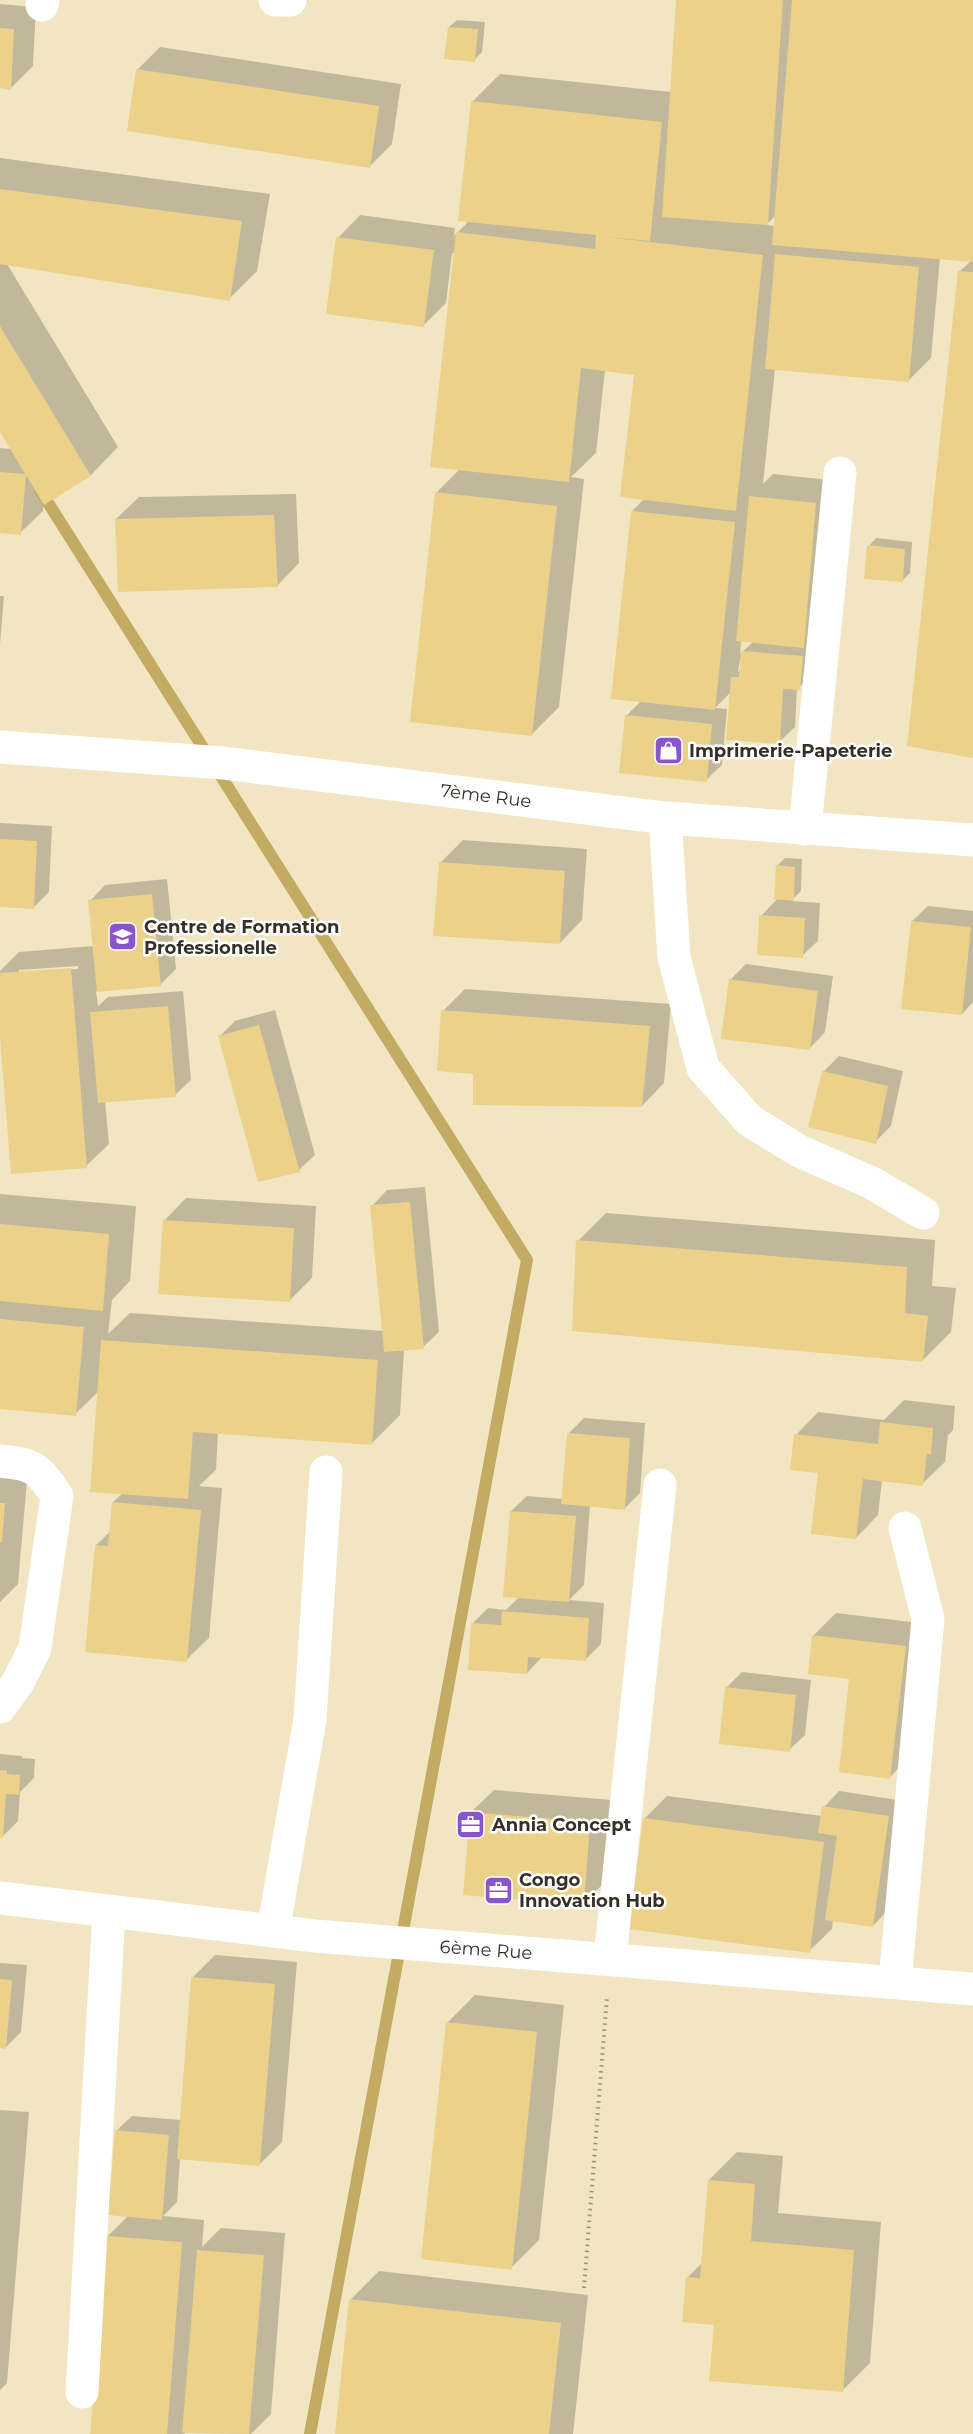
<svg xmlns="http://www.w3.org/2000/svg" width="973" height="2434" font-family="Montserrat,sans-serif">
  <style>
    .built { fill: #f2e5c2 }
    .shadow { fill: #0003; fill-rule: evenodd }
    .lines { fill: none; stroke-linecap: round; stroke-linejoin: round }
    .stream { stroke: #c4ab63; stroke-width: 12 }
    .building { fill: #ebd189 }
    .path { stroke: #99917d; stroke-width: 4; stroke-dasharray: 1.5 4.5; stroke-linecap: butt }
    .minor { stroke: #fff; stroke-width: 33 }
    .labels { text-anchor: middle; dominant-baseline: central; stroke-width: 5; stroke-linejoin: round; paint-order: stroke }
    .poi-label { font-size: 18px; font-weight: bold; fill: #343025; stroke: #fefefe; text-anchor: start }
    .street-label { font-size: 18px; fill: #343025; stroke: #fefefe }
  </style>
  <rect width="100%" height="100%" fill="#fbf0d3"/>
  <path class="built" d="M0 0H973V2434H0Z"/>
  <path class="shadow" d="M677 0H973V757L959 272 971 261 940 258 931 358 909 380 775 369 763 484 773 474 838 481 815 673 797 689 795 727 779 742 732 691 715 708 727 709 722 765 706 780 626 716 641 701 632 511 644 499 635 373 605 370 596 453 571 477 584 479 559 707 531 735 436 493 460 469 455 253H452L446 303 423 326 338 238 360 215 455 228 454 236 470 220 472 102 500 74 671 92ZM776 215V226L766 225ZM741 641 753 642 740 654ZM740 659 742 660V668L738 672Z
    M0 4 36 7 33 66 11 88 0 87Z
    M457 20 485 22 482 52 474 60 449 27Z
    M160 47 401 84 392 144 370 166 129 129 138 69Z
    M0 158 270 194 257 271 229 299 7 264 118 447 91 475 43 503V511L20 533 0 531V448L12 449 0 429Z
    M296 494 299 563 277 586 116 519 139 497Z
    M876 538 912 542 910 573 902 581 869 546Z
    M0 596H4L0 644Z
    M0 823 52 826 49 892 33 908 0 906Z
    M463 840 587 849 582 920 560 943 440 863Z
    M785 858 802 859 801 891 791 901 820 903 818 941 802 956 761 916 778 898 777 866Z
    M167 879 176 969 160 985 96 991 98 1006 108 997 183 991 191 1080 175 1095 105 1101 109 1144 86 1166 0 1019V971L19 952 94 946 90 901 105 885ZM78 966V969L19 973V970Z
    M928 906 973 911V1002L962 1014 912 921Z
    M746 964 833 976 825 1032 810 1048 730 980Z
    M465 989 671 1004 664 1083 642 1106 475 1073 443 1011Z
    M275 1010 315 1155 299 1170 220 1036 235 1021Z
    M839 1056 903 1071 891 1126 875 1142 823 1072Z
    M425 1187 439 1332 423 1347 404 1349 400 1415 372 1443 218 1432 216 1470 199 1486 222 1488 209 1638 186 1660 96 1545 111 1531 113 1502 123 1493 99 1391 75 1414 0 1407V1194L136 1206 130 1281 112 1300 108 1334 130 1313 384 1331 372 1206 387 1190Z
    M186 1198 316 1206 312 1278 289 1301 164 1221Z
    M606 1213 935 1240 932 1286 956 1288 951 1332 923 1360 578 1241Z
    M904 1400 955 1406 953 1430 948 1435 945 1462 922 1484 882 1480 878 1515 856 1538 820 1472 796 1435 818 1412 884 1420Z
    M584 1418 645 1423 640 1493 624 1509 590 1506 584 1585 569 1600 604 1603 601 1644 585 1660 542 1657 527 1673 472 1624 488 1608 506 1610 519 1597 511 1511 527 1496 563 1499 568 1434Z
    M0 1478 27 1481 18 1584 0 1602Z
    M836 1613 928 1624 912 1754 890 1777 851 1678 813 1636Z
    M742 1672 811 1680 805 1735 789 1750 726 1688Z
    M0 1754 22 1756V1758L35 1759 34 1778 20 1792 18 1821 3 1836H0Z
    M494 1790 612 1800 606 1881 583 1904 471 1812Z
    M839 1791 904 1801 888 1910 873 1926 833 1920 832 1929 809 1951 645 1818 667 1796 822 1816 824 1807Z
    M215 1955 297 1962 282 2142 259 2165 180 2158 177 2202 163 2216 204 2220 202 2247 221 2228 285 2233 271 2414 251 2434 186 2432 184 2434H92L108 2236 129 2215 116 2131 132 2116 181 2120 193 1977Z
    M0 1963 27 1965 21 2032 6 2047H0Z
    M475 1995 564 2005 539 2240 511 2268 447 2023Z
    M0 2110 29 2112 7 2383 0 2390Z
    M737 2152 783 2156 778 2213 881 2222 870 2363 842 2391 688 2277 703 2262 709 2180Z
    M379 2271 588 2295 573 2434H337L351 2299Z"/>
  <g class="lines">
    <path class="stream" d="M40 490 527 1260 310 2434"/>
  </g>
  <path class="building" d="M676 0H783L768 225 662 217Z
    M792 0H973V262L772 245Z
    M448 27 478 29 475 62 444 59Z
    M0 28 14 29 11 90 0 88Z
    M136 69 379 106 370 168 127 131Z
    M471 101 662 122 650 241 606 237 763 255 736 511 620 497 634 375 581 368 569 482 430 467 456 232 595 249 596 235 458 221Z
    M0 189 242 221 230 301 0 264Z
    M336 237 434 250 424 327 326 314Z
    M775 254 919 267 909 382 765 369Z
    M958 271 973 272V758L907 746Z
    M0 326 91 476 44 505 0 432Z
    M0 472 26 474 21 535 0 533Z
    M435 492 557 506 532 736 410 722Z
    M749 496 816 503 804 648 736 641Z
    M631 511 735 522 715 710 611 699Z
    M274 515 278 587 118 592 115 519Z
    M867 545 905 549 903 582 864 579Z
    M741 651 803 656 800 690 783 689 780 744 726 740 731 677H739Z
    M625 715 712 724 707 782 619 773Z
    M0 839 37 841 34 909 0 907Z
    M439 862 565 871 560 944 433 936Z
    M776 865 795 867 794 901 774 899Z
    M152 894 161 986 97 992 88 900Z
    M759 915 805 918 803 958 757 955Z
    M911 921 971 927 962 1015 901 1009Z
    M71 968 87 1168 11 1174 0 1038V973Z
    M729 979 818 991 810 1050 721 1039Z
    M168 1006 176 1097 98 1103 90 1012Z
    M441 1010 650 1026 642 1107 473 1105V1074L437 1071Z
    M259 1025 300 1172 258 1182 218 1036Z
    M822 1071 888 1086 876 1144 808 1127Z
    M410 1202 424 1349 384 1352 370 1205Z
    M163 1220 294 1228 290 1302 158 1294Z
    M0 1224 109 1234 103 1311 0 1301Z
    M576 1240 907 1267 905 1313 928 1316 923 1362 572 1331Z
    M0 1319 84 1327 76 1416 0 1409Z
    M101 1340 378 1360 372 1445 193 1432 188 1499 90 1492Z
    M880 1422 933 1428 931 1454H927L923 1486 863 1479 856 1539 811 1534 818 1473 790 1470 794 1434 878 1444Z
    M567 1433 630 1438 625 1510 561 1504Z
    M112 1502 201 1510 187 1662 85 1652 95 1545 108 1546Z
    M0 1503H5L2 1542H0Z
    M510 1511 576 1516 569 1602 503 1597Z
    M502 1611 589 1618 586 1661 528 1657 527 1674 468 1670 471 1623 501 1625Z
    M812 1635 906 1646 890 1779 839 1772 849 1679 808 1674Z
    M725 1687 796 1695 790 1752 719 1744Z
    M0 1770 7 1771V1774L20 1775 19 1795 6 1794 3 1838H0Z
    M822 1806 889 1816 873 1927 825 1920 837 1836 818 1833Z
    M470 1812 590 1822 584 1905 463 1895Z
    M643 1818 824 1842 810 1953 629 1929Z
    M191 1977 275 1984 260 2166 177 2159Z
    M0 1979 12 1980 6 2049 0 2048Z
    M446 2022 537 2032 512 2270 421 2259Z
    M115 2130 169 2135 162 2220 108 2215Z
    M708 2180 755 2184 751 2241 854 2250 843 2392 709 2381 714 2325 682 2322 686 2277 700 2278Z
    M107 2236 182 2242 167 2434H90Z
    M197 2250 264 2255 249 2434 182 2433Z
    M349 2299 561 2323 549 2434H335Z"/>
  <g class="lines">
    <path class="path" d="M584 2288 607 1996"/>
    <path class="minor" d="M275 0H290
      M42 5 43 0
      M0 747 223 763 665 818 973 840
      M665 818 674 957 703 1068 749 1120 799 1151 872 1183 923 1213
      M805 829 840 473
      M0 1461C34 1464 38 1468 57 1496L35 1648 18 1682 0 1707
      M0 1898 315 1936 973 1989
      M273 1931 310 1719 326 1472
      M610 1959 660 1485
      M895 1981 928 1619 905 1528
      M82 2392 109 1911"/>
  </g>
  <defs>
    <symbol id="shop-square" viewBox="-11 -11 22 22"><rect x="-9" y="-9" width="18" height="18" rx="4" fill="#8855cd" stroke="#fefefe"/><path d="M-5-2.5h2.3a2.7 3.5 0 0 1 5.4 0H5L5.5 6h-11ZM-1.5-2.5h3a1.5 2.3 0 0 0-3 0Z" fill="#fff"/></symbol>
    <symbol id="university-square" viewBox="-11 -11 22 22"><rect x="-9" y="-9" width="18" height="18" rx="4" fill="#8855cd" stroke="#fefefe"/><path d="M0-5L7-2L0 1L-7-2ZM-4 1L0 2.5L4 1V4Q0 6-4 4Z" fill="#fff"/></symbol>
    <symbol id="office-square" viewBox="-11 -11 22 22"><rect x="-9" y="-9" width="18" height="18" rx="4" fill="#8855cd" stroke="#fefefe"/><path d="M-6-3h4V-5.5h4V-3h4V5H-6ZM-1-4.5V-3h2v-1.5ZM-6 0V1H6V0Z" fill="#fff"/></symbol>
  </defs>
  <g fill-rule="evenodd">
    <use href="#shop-square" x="652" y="734" width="33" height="33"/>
    <use href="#university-square" x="106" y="920" width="33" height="33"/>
    <use href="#office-square" x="454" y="1808" width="33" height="33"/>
    <use href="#office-square" x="482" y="1874" width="33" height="33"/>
  </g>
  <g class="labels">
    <g class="poi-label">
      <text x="689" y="751">Imprimerie-Papeterie</text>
      <text x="144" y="927">Centre de Formation<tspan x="144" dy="21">Professionelle</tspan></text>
      <text x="492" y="1825">Annia Concept</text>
      <text x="519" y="1880">Congo<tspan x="519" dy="21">Innovation Hub</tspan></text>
    </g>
    <g class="street-label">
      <text transform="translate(486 796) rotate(7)">7ème Rue</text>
      <text transform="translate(486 1950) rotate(4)">6ème Rue</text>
    </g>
  </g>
</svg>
